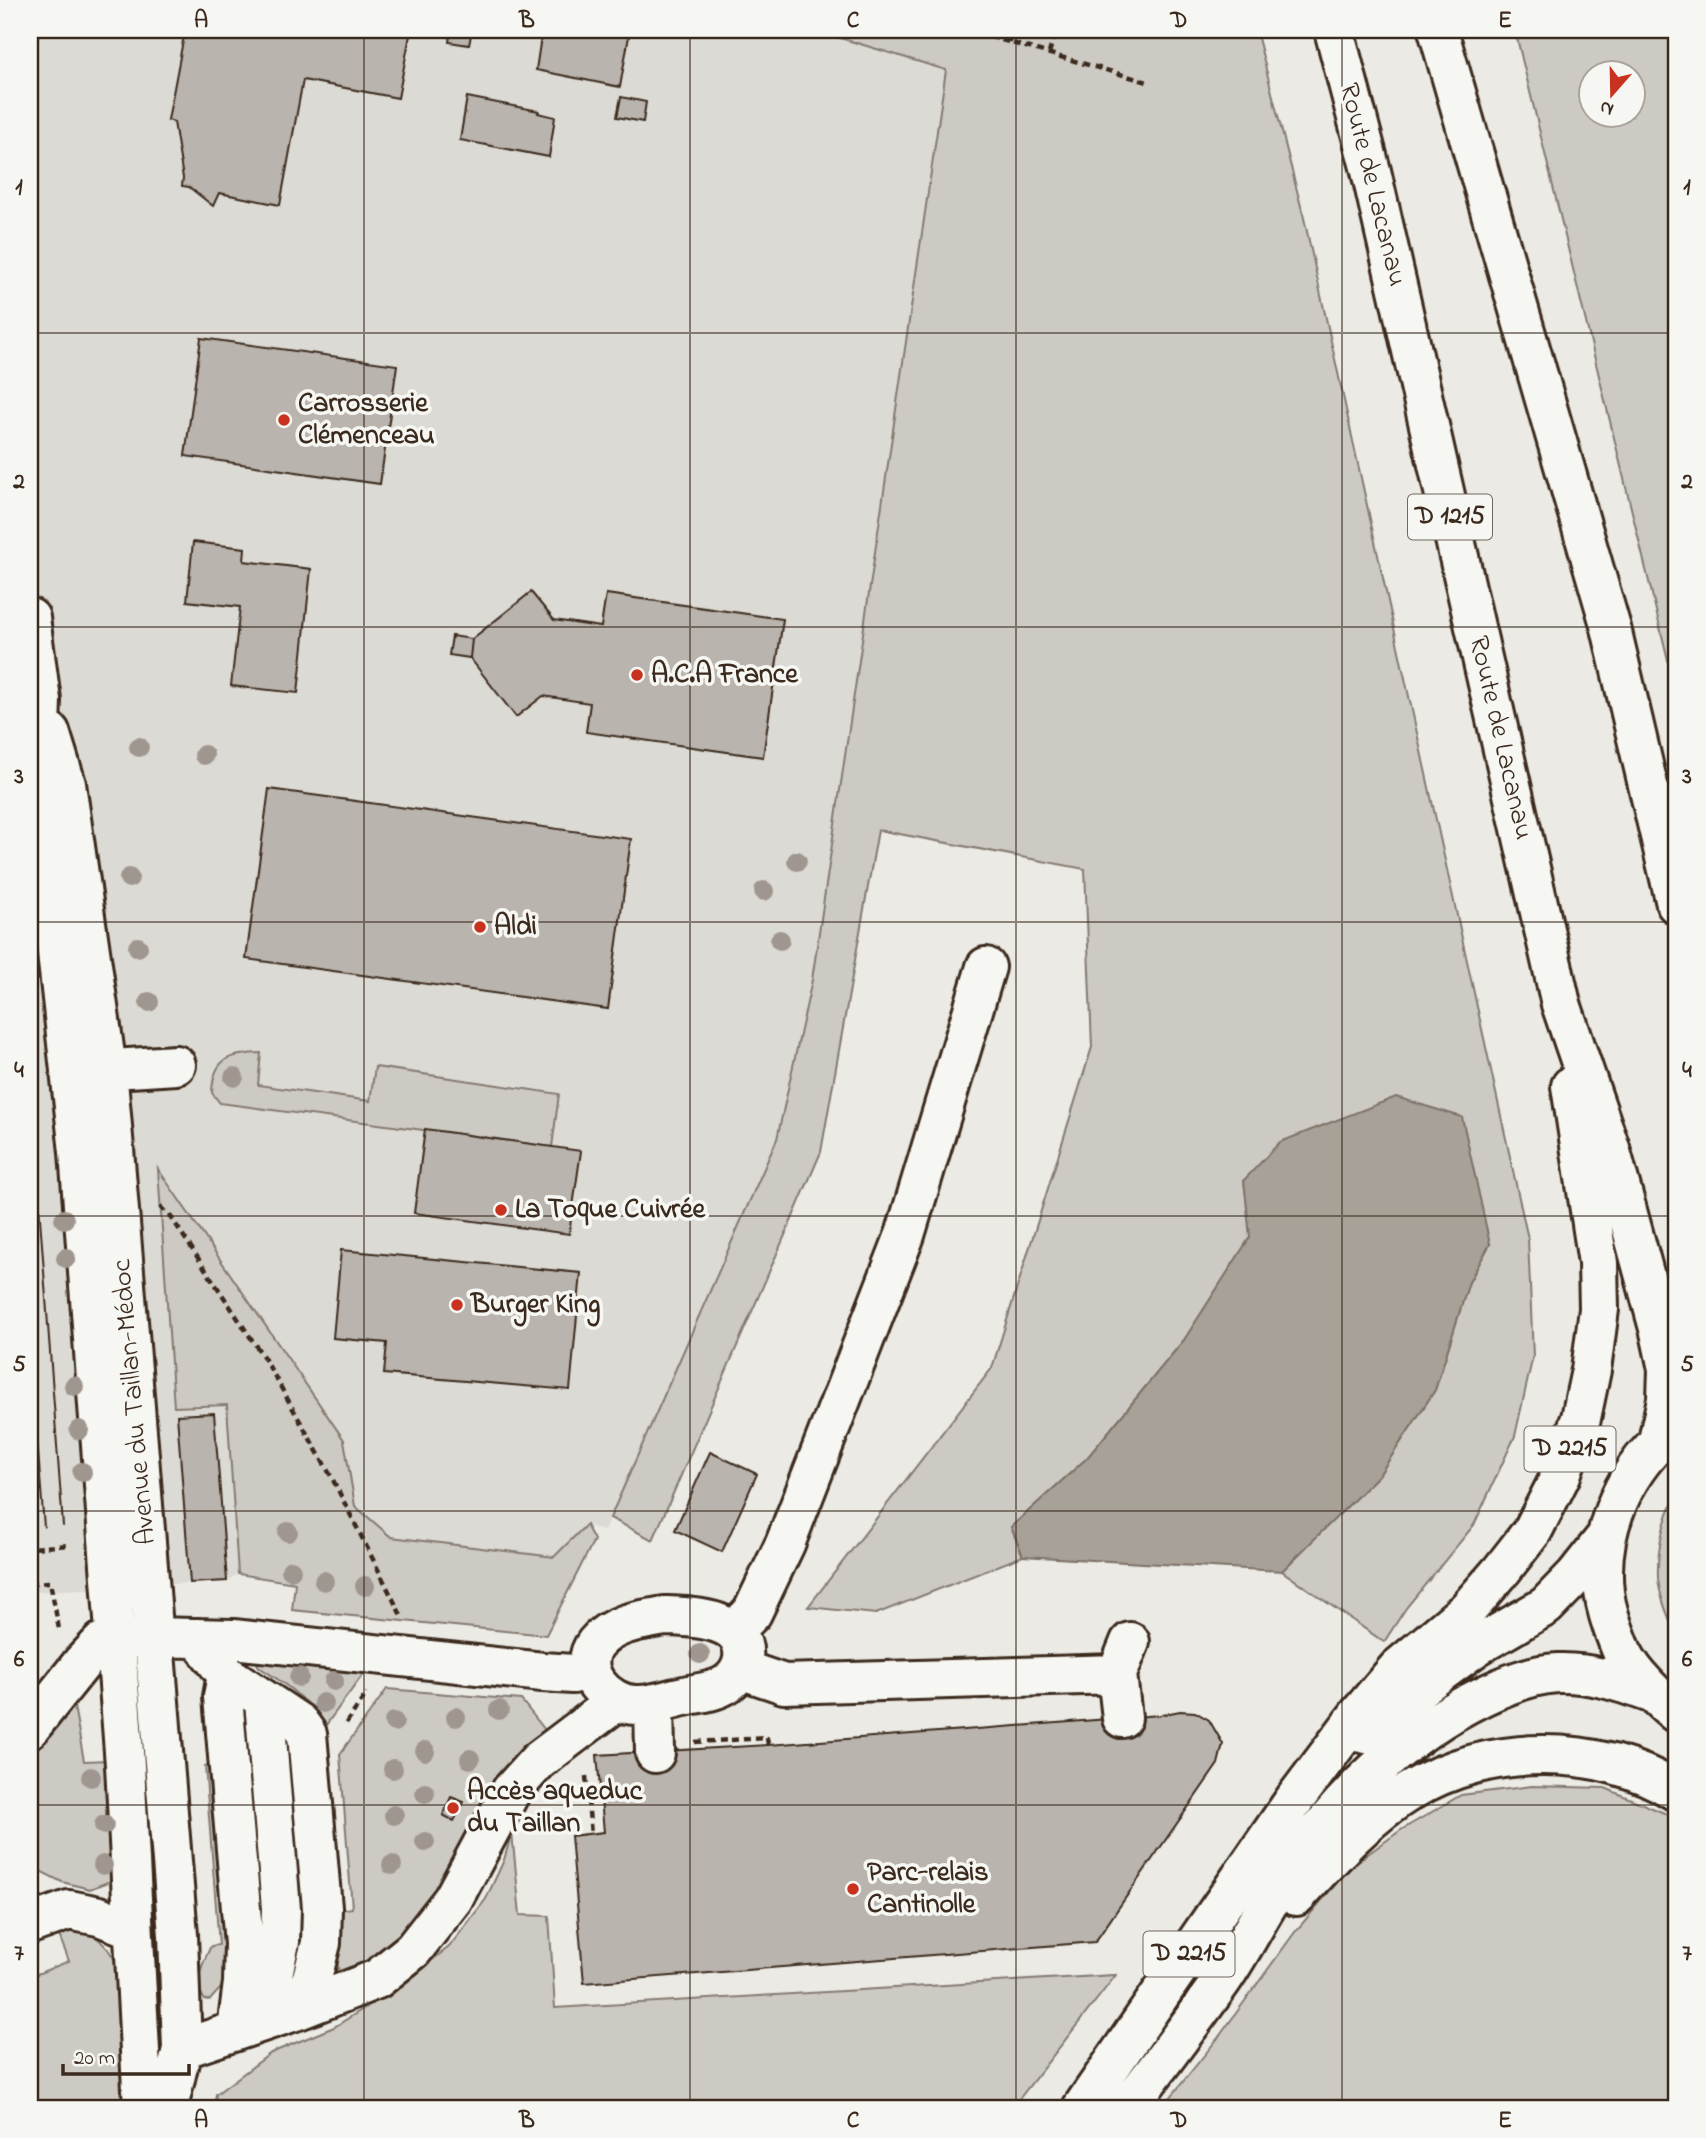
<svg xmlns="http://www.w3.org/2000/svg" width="1706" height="2138" font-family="'Indie Flower',sans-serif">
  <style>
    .built { fill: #dcdad4 }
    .green { fill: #cdcac4; stroke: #847a71; stroke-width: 2; fill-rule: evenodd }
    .water { fill: #a8a198; stroke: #7c7167; stroke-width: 2 }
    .building { fill: #bab4ae; stroke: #3b2a1e; stroke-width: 2 }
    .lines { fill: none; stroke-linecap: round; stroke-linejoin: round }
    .minor-casing { stroke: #3b2a1e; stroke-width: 44 }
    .major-casing { stroke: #3b2a1e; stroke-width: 44 }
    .path { stroke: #3b2a1e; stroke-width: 4.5; stroke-dasharray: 7 5; stroke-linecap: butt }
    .minor { stroke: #f6f6f2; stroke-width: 38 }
    .major { stroke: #f6f6f2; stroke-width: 38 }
    .tram { stroke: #3b2a1e; stroke-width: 2 }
    .tree { fill: #9f968f }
    .grid { fill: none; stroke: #3b2a1e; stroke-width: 2; stroke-opacity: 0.55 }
    .poi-dot { fill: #c8321e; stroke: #f6f6f2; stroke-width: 2.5 }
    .labels { text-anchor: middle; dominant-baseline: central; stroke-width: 7; stroke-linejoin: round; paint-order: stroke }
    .shield { fill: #f6f6f2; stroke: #73675e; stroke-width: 2 }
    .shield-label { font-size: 26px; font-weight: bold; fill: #3b2a1e }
    .street-label { font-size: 28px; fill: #3b2a1e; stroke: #f6f6f2 }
    .poi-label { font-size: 28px; font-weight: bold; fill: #3b2a1e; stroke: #f6f6f2; text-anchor: start }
    .neatline { fill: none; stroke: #3b2a1e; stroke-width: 2.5 }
    .grid-label { font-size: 23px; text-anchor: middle; font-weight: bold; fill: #3b2a1e }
  </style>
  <rect width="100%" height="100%" fill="#ebeae5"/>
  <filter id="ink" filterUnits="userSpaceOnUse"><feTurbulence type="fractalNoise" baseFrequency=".0143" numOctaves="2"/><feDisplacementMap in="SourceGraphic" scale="14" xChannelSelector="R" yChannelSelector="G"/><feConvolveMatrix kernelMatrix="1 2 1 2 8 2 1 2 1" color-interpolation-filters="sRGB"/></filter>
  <g filter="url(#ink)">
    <path class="built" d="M30 30H814L946 69 812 980 777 1139 604 1531 586 1525 554 1558 391 1537 238 1574 227 1581 30 1592Z"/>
    <path class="green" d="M30 30H39L30 88Z
      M814 30H1256L1304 218 1528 1239 1533 1356 1515 1436 1474 1525 1406 1608 1384 1642 1282 1571 1379 1475 1435 1390 1469 1282 1490 1244 1244 1180 1251 1237 1184 1340 1087 1458 1011 1527 1023 1556 876 1614 808 1607 992 1368 1092 1047 1085 869 878 830 821 1152 653 1540 610 1518 777 1139 812 980 946 70Z
      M1515 30H1676V693ZM1590 74H1632V116H1590Z
      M30 868 42 979H33L30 948Z
      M261 1053 258 1085 370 1101 375 1067 559 1094 552 1147 220 1103 212 1093C213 1058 229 1054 261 1053Z
      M158 1169 344 1440 355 1506 391 1537 554 1557 586 1525 594 1540 546 1635 292 1610 295 1583 238 1574 227 1405 174 1407Z
      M1676 1497V1635C1669 1618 1659 1596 1658 1577 1657 1552 1663 1518 1676 1497Z
      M263 1661 364 1673 320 1733C310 1698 288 1686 259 1667L257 1663Z
      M387 1689 521 1700 549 1735 439 1891 405 1936 369 1966 339 1979 334 1911 352 1908 340 1754Z
      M73 1701 84 1761 108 1760 118 1878 90 1889 62 1882 30 1866V1753L48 1735Z
      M220 1765 228 1976 220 1989 210 2000H205C192 1984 203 1962 211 1946L219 1945 205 1766Z
      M1532 1786 1605 1788 1676 1818V2108H1162L1218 2038 1295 1932 1350 1867 1401 1830 1461 1795Z
      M512 1832 520 1915 549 1916 555 2008 1116 1975 1012 2108H214L216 2094 271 2053 334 2027 395 1989 449 1947 486 1899 504 1860Z
      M74 1927 95 1935 108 1949 123 1973 131 2108H30V1977L69 1961 57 1930Z"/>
    <path class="water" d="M1396 1097 1462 1117 1490 1244 1469 1282 1435 1390 1379 1475 1282 1571 1023 1556 1011 1527 1087 1458 1184 1340 1250 1237 1244 1180 1280 1142Z"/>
    <path class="building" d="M185 30H411L398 98 303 80 280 205 219 193 213 206 189 187 182 186 183 178 174 122 168 120Z
      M451 30H472L469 45 449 42Z
      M542 30H589L629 36 620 87 536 70Z
      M467 97 539 111 538 113 555 117 549 157 460 140Z
      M621 97 646 102 643 122 617 117Z
      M201 338 397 365 380 484 185 456Z
      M193 542 245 548 244 561 311 569 298 693 231 686 240 607 187 601Z
      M531 592 554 620 601 627 606 594 783 619 763 757 586 732 590 703 543 696 516 717 470 658 472 639Z
      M452 636 472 639 470 658 449 655Z
      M269 789 631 839 608 1009 246 959Z
      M425 1129 581 1151 569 1234 414 1213Z
      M341 1250 581 1273 570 1390 384 1374 387 1343 333 1338Z
      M214 1413 227 1581 190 1583 177 1415Z
      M710 1452 757 1474 722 1552 675 1530Z
      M1180 1711 1195 1712 1209 1720 1223 1744 1218 1764 1095 1942 584 1983 571 1836 604 1832 597 1755 768 1745 1160 1715Z
      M451 1797 464 1802 454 1821 443 1815Z"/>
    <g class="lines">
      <defs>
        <path id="minor" d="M30 618 41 700 38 781 79 1152 125 1765 143 2108
          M50 732 66 784 107 1069 114 1149 178 1935 182 2049 168 2108
          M81 1071 176 1065
          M665 1616C693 1617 748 1618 743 1659 741 1671 735 1679 725 1685 713 1692 697 1693 684 1696 669 1699 652 1706 636 1705 607 1705 575 1670 596 1643 612 1623 642 1620 665 1616Z
          M734 1631 752 1613 785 1544 905 1235 986 967
          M198 1638 227 1675 299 1723 307 1734 322 1908 321 1943 312 1978 298 2010
          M740 1669 784 1684 1117 1674 1122 1718
          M1117 1674 1130 1642
          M227 1675 223 1697 244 1944 243 1983 237 2030
          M654 1703 655 1753
          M30 1728 82 1663 102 1642 115 1639 154 1637 233 1639 543 1672 573 1674 589 1670
          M30 1924 69 1910 99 1916 133 1929
          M263 2021 280 1942 281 1909 264 1701
          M182 2049 298 2010 377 1979 413 1950 453 1899 511 1791 538 1761 616 1702"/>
        <path id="major" d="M1334 30 1371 171 1561 1004 1610 1148 1660 1332 1668 1369 1667 1399 1658 1441
          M1438 30 1611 628 1676 904
          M1676 1428C1626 1464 1597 1530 1604 1592 1606 1608 1613 1629 1619 1644 1628 1670 1656 1696 1676 1713
          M1366 1734 1421 1687 1477 1646 1546 1606 1576 1575 1606 1537
          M1296 1896C1330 1859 1367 1817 1410 1791 1488 1743 1599 1743 1676 1791
          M1082 2108 1295 1799 1359 1714 1398 1668 1467 1610 1501 1571 1533 1530 1561 1475 1581 1418 1591 1370 1599 1309 1598 1263 1571 1086
          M1127 2108C1159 2066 1191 2024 1222 1980 1246 1945 1264 1906 1288 1872 1339 1799 1402 1735 1483 1696 1506 1685 1532 1674 1558 1673 1591 1672 1620 1682 1651 1693"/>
      </defs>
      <use href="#minor" class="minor-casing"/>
      <use href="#major" class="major-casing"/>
      <path class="path" d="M967 30 1151 83
        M1009 42 1012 30
        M1049 53 1056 30
        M30 1156 40 1155
        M160 1207 171 1217 266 1361 331 1476 402 1617
        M30 1527 32 1548 69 1545
        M30 1583 50 1582 59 1629
        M346 1723 367 1693
        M695 1742 767 1738 768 1745
        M586 1776 591 1835"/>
      <use href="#minor" class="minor"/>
      <use href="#major" class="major"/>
      <path class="tram" d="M30 1084 63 1526
        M30 1350 44 1527"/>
    </g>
    <g class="tree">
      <circle cx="139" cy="747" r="10"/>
      <circle cx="204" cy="755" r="10"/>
      <circle cx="797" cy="861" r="10"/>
      <circle cx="129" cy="878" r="10"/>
      <circle cx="764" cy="891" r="10"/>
      <circle cx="780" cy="940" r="10"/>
      <circle cx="138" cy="947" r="10"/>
      <circle cx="149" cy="1002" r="10"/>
      <circle cx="234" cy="1077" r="10"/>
      <circle cx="64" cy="1219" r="10"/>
      <circle cx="66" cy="1258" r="10"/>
      <circle cx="74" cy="1386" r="10"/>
      <circle cx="79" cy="1430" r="10"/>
      <circle cx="82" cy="1472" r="10"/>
      <circle cx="288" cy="1532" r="10"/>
      <circle cx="291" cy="1570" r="10"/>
      <circle cx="324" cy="1581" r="10"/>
      <circle cx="365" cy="1586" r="10"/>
      <circle cx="700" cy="1654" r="10"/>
      <circle cx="299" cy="1677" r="10"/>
      <circle cx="334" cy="1681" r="10"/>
      <circle cx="323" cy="1703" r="10"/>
      <circle cx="499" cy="1710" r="10"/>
      <circle cx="456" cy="1717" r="10"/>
      <circle cx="394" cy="1722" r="10"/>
      <circle cx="425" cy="1751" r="10"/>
      <circle cx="470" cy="1759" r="10"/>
      <circle cx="393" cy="1769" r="10"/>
      <circle cx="91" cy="1777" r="10"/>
      <circle cx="425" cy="1793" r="10"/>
      <circle cx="394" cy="1815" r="10"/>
      <circle cx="104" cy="1825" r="10"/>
      <circle cx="425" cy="1842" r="10"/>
      <circle cx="103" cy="1865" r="10"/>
      <circle cx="392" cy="1865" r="10"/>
    </g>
  </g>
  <path class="grid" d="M364 30V2108M690 30V2108M1016 30V2108M1342 30V2108M30 333H1676M30 627H1676M30 922H1676M30 1216H1676M30 1511H1676M30 1805H1676"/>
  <g class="poi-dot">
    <circle cx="284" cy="420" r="7"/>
    <circle cx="637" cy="675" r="7"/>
    <circle cx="480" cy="927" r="7"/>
    <circle cx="501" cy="1210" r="7"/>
    <circle cx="457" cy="1305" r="7"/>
    <circle cx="453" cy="1808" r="7"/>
    <circle cx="853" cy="1889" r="7"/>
  </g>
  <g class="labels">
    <g class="shield">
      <rect x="1408" y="494.5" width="84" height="45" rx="5"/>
      <rect x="1524.5" y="1426.5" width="91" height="45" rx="5"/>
      <rect x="1143.5" y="1931.5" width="91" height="45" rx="5"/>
    </g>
    <g class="shield-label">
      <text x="1450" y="517">D 1215</text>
      <text x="1570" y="1449">D 2215</text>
      <text x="1189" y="1954">D 2215</text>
    </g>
    <g class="street-label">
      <text transform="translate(1372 185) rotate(76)">Route de Lacanau</text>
      <text transform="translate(1500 738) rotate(77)">Route de Lacanau</text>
      <text transform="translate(135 1402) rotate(-95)">Avenue du Taillan-Médoc</text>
    </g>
    <g class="poi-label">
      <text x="298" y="404">Carrosserie<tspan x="298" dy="32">Clémenceau</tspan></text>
      <text x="651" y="675">A.C.A France</text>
      <text x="494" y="927">Aldi</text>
      <text x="515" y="1210">La Toque Cuivrée</text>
      <text x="471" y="1305">Burger King</text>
      <text x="467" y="1792">Accès aqueduc<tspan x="467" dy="32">du Taillan</tspan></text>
      <text x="867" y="1873">Parc-relais<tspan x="867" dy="32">Cantinolle</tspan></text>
    </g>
  </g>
  <rect width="1706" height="2138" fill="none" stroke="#f6f6f2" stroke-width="77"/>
  <g transform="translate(1612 94) rotate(200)"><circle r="33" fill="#f6f6f2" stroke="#aba49d" stroke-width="2"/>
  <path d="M0-5L12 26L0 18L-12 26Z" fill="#c8321e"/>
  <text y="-10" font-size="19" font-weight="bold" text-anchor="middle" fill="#3b2a1e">N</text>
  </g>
  <path d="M63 2064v10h126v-10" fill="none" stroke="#3b2a1e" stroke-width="3.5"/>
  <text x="74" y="2064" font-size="21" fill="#3b2a1e" stroke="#f6f6f2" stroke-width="5" paint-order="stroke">20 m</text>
  <rect x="38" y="38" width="1630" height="2062" class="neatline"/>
  <g class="grid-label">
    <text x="201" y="27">A</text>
    <text x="527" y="27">B</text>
    <text x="853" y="27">C</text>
    <text x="1179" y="27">D</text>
    <text x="1505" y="27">E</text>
    <text x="19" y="194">1</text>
    <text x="1687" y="194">1</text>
    <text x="19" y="488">2</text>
    <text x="1687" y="488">2</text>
    <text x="19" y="783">3</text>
    <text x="1687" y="783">3</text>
    <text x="19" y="1077">4</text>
    <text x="1687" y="1077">4</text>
    <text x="19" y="1371">5</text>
    <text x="1687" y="1371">5</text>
    <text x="19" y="1666">6</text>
    <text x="1687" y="1666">6</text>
    <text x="19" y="1960">7</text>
    <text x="1687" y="1960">7</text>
    <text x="201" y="2127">A</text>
    <text x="527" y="2127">B</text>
    <text x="853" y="2127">C</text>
    <text x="1179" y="2127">D</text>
    <text x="1505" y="2127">E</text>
  </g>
</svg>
